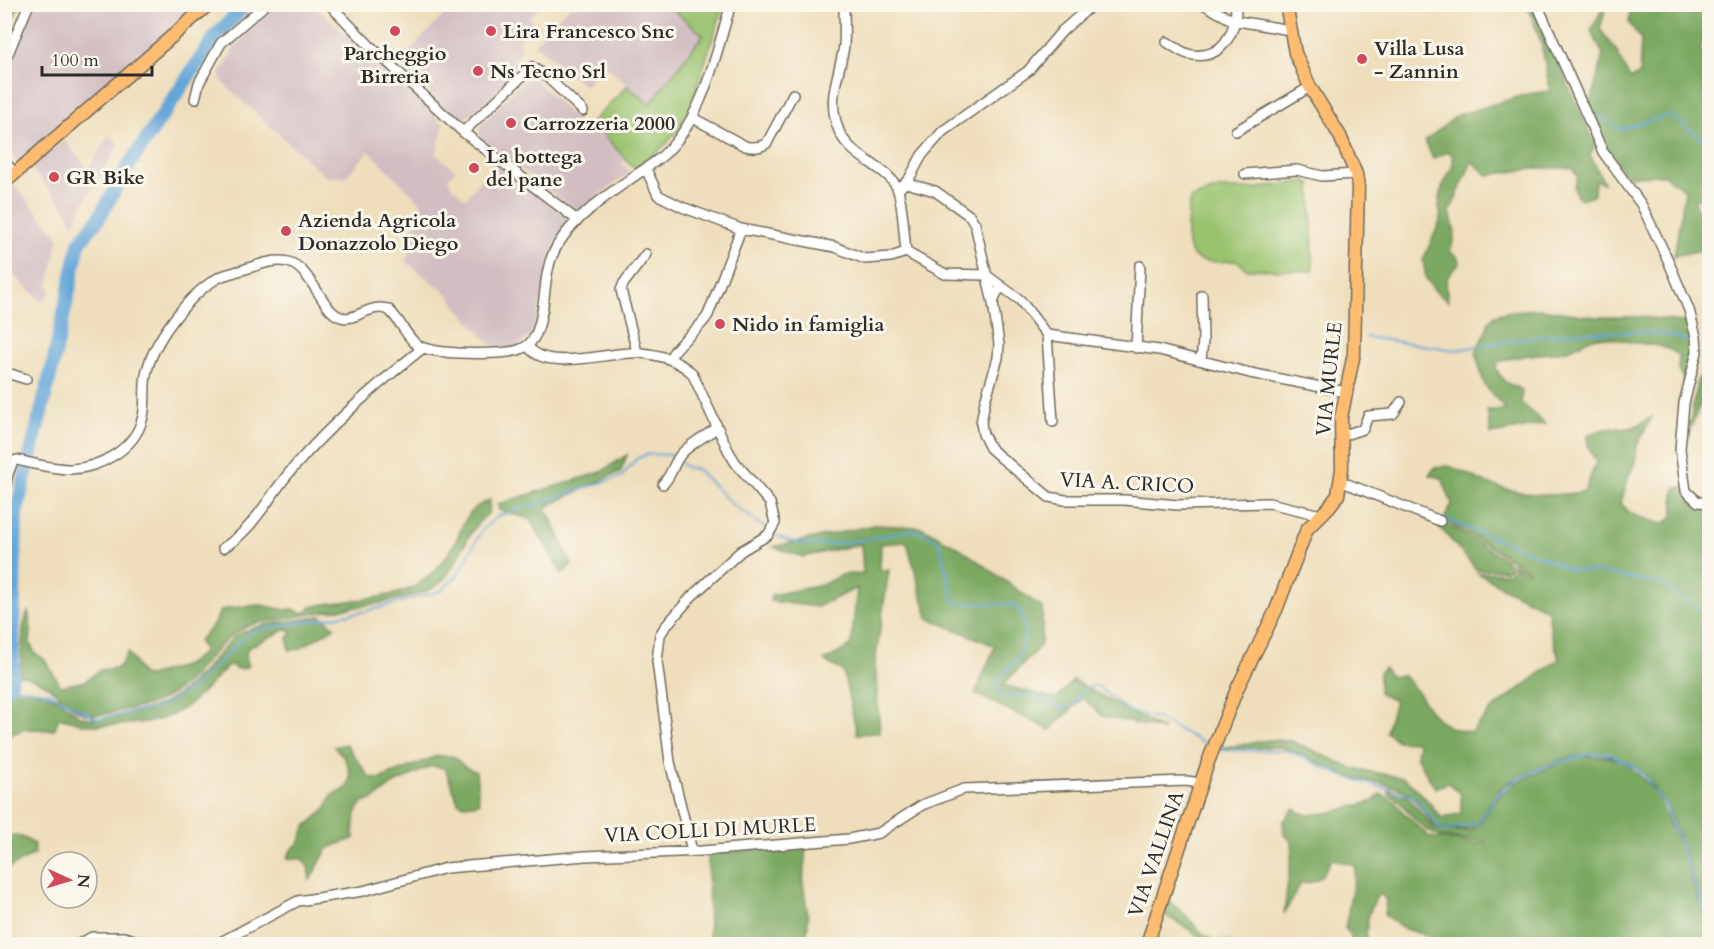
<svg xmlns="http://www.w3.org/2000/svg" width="1714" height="949" font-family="Cardo,serif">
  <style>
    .industrial { fill: #d2bec2 }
    .green { fill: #9ac36f; stroke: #62774d; stroke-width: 1.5 }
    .forest { fill: #7ba962; stroke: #536a46; stroke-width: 1.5 }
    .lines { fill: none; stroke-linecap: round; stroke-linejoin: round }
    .stream { stroke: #64a6d8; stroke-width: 2 }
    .river { stroke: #64a6d8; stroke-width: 14 }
    .minor-casing { stroke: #6f6a5d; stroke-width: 12 }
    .major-casing { stroke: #6f6a5d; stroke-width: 15 }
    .minor { stroke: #fff; stroke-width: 9 }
    .major { stroke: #fdbc6f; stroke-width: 12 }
    .poi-dot { fill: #d1495b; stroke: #fbf7ec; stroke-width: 2 }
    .labels { text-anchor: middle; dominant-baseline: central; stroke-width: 6; stroke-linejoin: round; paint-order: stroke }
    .poi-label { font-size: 20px; font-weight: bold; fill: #2b2b2b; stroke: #fbf7ec; text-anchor: start }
    .street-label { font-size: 20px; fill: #2b2b2b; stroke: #fbf7ec }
  </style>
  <rect width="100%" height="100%" fill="#fbf7ec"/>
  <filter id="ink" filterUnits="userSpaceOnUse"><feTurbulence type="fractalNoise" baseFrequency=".0167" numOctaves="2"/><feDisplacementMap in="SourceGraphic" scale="12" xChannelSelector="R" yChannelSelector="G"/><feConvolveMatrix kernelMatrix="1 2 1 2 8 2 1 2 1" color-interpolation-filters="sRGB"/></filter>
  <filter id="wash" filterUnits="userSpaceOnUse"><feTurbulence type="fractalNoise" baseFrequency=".008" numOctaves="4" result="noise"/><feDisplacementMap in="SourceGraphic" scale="24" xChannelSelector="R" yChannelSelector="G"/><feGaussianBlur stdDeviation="1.35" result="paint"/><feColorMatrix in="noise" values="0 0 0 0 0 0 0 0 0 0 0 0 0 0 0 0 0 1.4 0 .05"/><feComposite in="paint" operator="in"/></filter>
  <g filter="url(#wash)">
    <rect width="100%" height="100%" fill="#eedebb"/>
    <path class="industrial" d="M33 5H203L22 162 16 161 5 145 4 84Z
      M276 5H314L444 124 436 155 455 170 448 179 451 185 465 199 495 162 570 220V223L554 245 534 331 526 340 518 346 495 349 457 307 449 295 406 262 422 204 369 151 346 177H326L226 86 220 78 221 71 232 54V50Z
      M453 5H541L529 18 534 23 518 41 521 47 515 73 472 114 463 120 455 118 399 62Z
      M571 5H668L703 34 650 105 604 64 585 86 534 44Z
      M529 78 534 79 585 128 592 122 626 158 622 163 630 172 577 212 483 140 479 134 480 125 524 80Z
      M110 134 119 145 80 209 74 224 68 215 69 213 31 168 64 140 88 169Z
      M11 185H14L59 237 49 285 51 292 42 302 5 267V191Z"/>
    <path class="green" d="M668 5H724L689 111C675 139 660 151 635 169L592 122 627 86 650 104 703 35Z
      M1306 181 1311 183 1313 271 1246 269 1238 261C1209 261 1186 269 1187 231 1188 220 1187 208 1191 198L1219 189H1251Z"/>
    <path class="forest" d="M5 4 19 5 5 38 4 5Z
      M1527 5H1533L1586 126 1596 144 1590 155 1604 183 1595 181 1594 195 1581 199 1577 197 1574 187 1578 176 1572 168H1540L1487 175 1472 161 1450 212 1455 233 1450 252 1457 256 1460 264C1444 276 1445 282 1448 301L1436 292 1426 279 1423 260 1441 219 1439 206 1442 188 1453 165V155L1447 152 1433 159 1425 141 1458 115 1527 94 1550 91 1541 41Z
      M1604 5H1607L1600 29 1616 50 1630 79 1639 75 1641 39 1629 23 1630 8 1633 5H1705L1701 51 1707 59 1709 58V196L1694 200 1707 235V249L1674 256 1685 190 1664 175 1630 176 1621 170 1603 144 1586 106 1592 98 1603 54 1591 31Z
      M1541 309 1597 317H1643L1690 323 1695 342 1687 386 1678 369 1679 355C1661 344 1650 345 1630 342 1619 340 1609 336 1598 337 1585 339 1575 349 1563 351 1541 355 1520 354 1498 362L1496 369 1505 382 1522 390 1521 403 1545 424 1491 434 1487 410H1506L1485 386 1475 352 1485 334 1489 321 1495 315 1511 311Z
      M1709 336V382L1688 435 1697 381 1706 369 1707 337Z
      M1652 417 1637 446 1635 464 1629 475 1621 503 1631 514 1662 524 1672 518 1674 507V490L1682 486 1692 503 1709 507V930C1703 905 1694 880 1686 856 1661 785 1632 730 1548 765 1535 770 1522 775 1510 782 1503 786 1495 795 1491 801 1484 810 1480 825 1468 829 1459 831 1446 829 1436 828 1428 819 1416 799 1407 793 1390 782 1367 783 1349 776 1325 769 1305 754 1281 747L1220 749 1221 748 1269 740 1292 741 1352 768 1404 778 1421 793 1442 818 1461 813V794L1448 783 1435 788 1416 756 1418 742 1398 741 1386 732 1395 701 1379 693V673L1384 668 1391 677 1403 675C1428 698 1430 731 1472 732L1490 711 1559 659 1551 633 1548 610 1502 587 1478 573H1508L1514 568 1512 563 1526 572 1528 570 1466 532 1443 521 1452 504 1442 478 1429 475 1434 468C1438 467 1444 466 1448 466 1455 467 1478 480 1487 483 1517 495 1554 498 1585 491L1596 462 1588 446V434L1612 427 1623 429 1634 427Z
      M627 455 621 471 546 507 572 565 562 574 530 519 499 510 498 504 601 472Z
      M490 500 489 513C463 532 462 563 440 583 423 599 358 607 334 610 308 614 283 620 257 623 219 633 203 674 170 695 156 705 139 707 123 710 110 713 99 716 86 714 74 711 62 698 53 690 44 682 32 678 20 675L23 628 28 611 31 629 30 643 35 653 44 659 61 686 85 681 100 670 116 668 120 666 128 652 142 675 149 676 186 665 203 653 202 647 198 641 215 623 220 611 228 608 261 605 286 610 293 609 302 613 308 611 310 607 320 605C343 601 397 598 416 586 431 576 445 560 454 545 465 523 464 510 490 500Z
      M1436 523C1460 527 1484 548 1505 559L1509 563 1510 568 1506 570H1477Z
      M874 525 921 527 961 549 1043 608 1041 645 1003 685 1057 699 1073 680 1164 730 1102 716 1083 698 1050 730 975 694 995 646 928 618 907 542 881 544 880 570H889L875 663 880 733 857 734 843 671 824 661 851 646 857 588 817 607 770 601 771 595 822 585 841 575 863 573 861 544 803 557 773 547Z
      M321 616 335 627 299 649 289 650 288 638 292 633 289 628 249 647 246 652 248 666 242 669H235L233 665 228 666C211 682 194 705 172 715 153 724 112 726 90 725 81 725 71 718 59 718L54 730C32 730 24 725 5 739V687C26 689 44 691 62 702 68 707 74 713 80 716 93 722 108 717 121 714 133 711 145 710 157 706 187 695 212 660 234 637 258 621 294 623 321 616Z
      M346 744 369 777 379 779 437 756H453L465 767 476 772 479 803 464 805 458 802 445 768 431 766 392 785 374 799 361 804 356 814 353 834 355 838 328 848 310 880 308 866 302 859 287 858 291 850 300 842 305 827 325 810 332 795C336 793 343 791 346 788 356 774 345 756 334 747Z
      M1582 756 1610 757 1622 761 1634 770 1656 792 1680 847 1704 917 1709 944H1438L1437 939 1405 929 1384 915 1386 900 1382 895H1378C1367 912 1366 925 1366 944H1352L1351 936 1345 928 1356 868 1354 865 1332 859C1322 874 1321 884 1301 883L1284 914 1292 848 1291 840 1284 835 1283 822 1293 809 1307 815 1328 813 1374 801 1380 794 1394 801 1403 812 1429 837 1485 844V841C1470 839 1442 840 1430 832 1413 823 1405 802 1389 794V788L1407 796 1435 830 1470 831 1479 824 1492 803 1510 785 1568 759Z
      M13 835 22 837 34 844 35 854 5 870V838Z
      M806 845 803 883 808 917 807 939 792 936 789 944H709L708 854Z
      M1167 900 1185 914 1201 932 1214 941H1225L1235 944H1205L1190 930 1165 915Z"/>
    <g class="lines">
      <path class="stream" d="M1589 110 1620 129 1670 115 1710 145
        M1366 337 1456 350 1519 339 1576 332H1639L1668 335 1690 342
        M679 462 686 467 698 470 732 504 768 530
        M1443 519 1511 544 1572 570 1598 572 1661 584 1710 617
        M773 533C807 557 873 537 912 530L923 532 939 542 954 603 1012 604 1022 614 1025 636 1019 656 995 685 1000 694 1040 698 1063 709 1074 705 1083 689 1096 685 1130 712 1154 717 1210 746
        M8 687 47 692 98 719 160 707 189 690 252 631 367 611 441 591 458 575 482 530 498 516 622 476 636 459 648 454 671 455 674 458
        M1218 750 1289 751 1343 776 1414 797 1442 831 1478 823 1494 798 1517 779 1549 765 1589 754H1610L1636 768 1647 779 1665 805 1710 926"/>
      <path class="river" d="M4 691 11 682 12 674 16 513 53 364 79 243 99 218 127 168 217 34 247 4"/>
    </g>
  </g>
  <g filter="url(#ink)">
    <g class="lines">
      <defs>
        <path id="minor" d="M329 4 369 45 463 132 577 220
          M844 4C844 18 845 32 844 46 839 79 826 97 839 131 851 159 887 166 897 188 903 201 904 236 906 252
          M1203 4 1232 20 1290 30
          M1537 4 1603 152 1641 204 1667 258 1689 310 1696 337 1697 352 1684 403 1680 449 1686 491 1698 502 1710 503
          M1167 42C1173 46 1181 52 1188 54 1221 62 1237 33 1236 4
          M4 63 29 4
          M195 99 199 83 221 43 266 4
          M693 118 745 146C753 148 760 148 767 143L793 94
          M1236 131 1310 87
          M463 132 532 67 547 77 583 111
          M4 161 15 174
          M646 169 658 195 682 207 741 229 835 247 865 259 891 257 906 252
          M1245 174 1297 170 1322 176 1356 174
          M906 183 935 191 970 216 975 224 993 303 997 292 1002 287
          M898 190 909 179 922 155 943 131 1028 71 1062 31 1093 4
          M906 252 945 274 986 275
          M986 275 1020 300 1047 335 1159 350 1250 373 1346 392
          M993 303 999 344 998 358 985 401 981 423 983 434 990 448 999 456 1049 497 1065 500H1124L1178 505 1269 503 1321 515
          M1047 335 1053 422
          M528 346C546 374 612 350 641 353 661 355 677 360 692 373L728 450 735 462 770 503 775 523 768 535 741 551 692 596 665 627 660 635 657 661 670 762 692 851
          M1136 348 1140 266
          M637 352 621 290 624 283 646 254
          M670 358C679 340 698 332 708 315L741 229
          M1201 360 1203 341 1202 295
          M4 372 26 379
          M1341 436 1363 429 1368 416 1393 414 1401 402
          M1340 481 1440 521
          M663 484C672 475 673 464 681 454 691 443 705 436 717 428
          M4 494 8 474 13 461 17 460C35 464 53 469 71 469 100 468 134 449 142 420 147 406 143 390 146 375 152 342 189 294 218 278 223 275 229 274 235 272 252 268 271 258 288 262 312 268 322 312 341 317 356 322 370 302 389 310 400 320 406 336 417 345 431 355 505 356 521 349 528 346 533 341 536 334 548 306 541 272 557 246 577 211 628 182 660 158 703 122 715 56 731 4
          M223 548C256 528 270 493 295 466 333 422 377 384 423 348
          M79 944 92 937H124L149 944
          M217 944 298 901 363 891 446 868 585 856 702 851 849 839 879 833 922 805 964 789 1186 781 1200 783 1202 778"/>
        <path id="major" d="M4 183 209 4
          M1147 944 1208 762 1237 689 1276 610 1307 529 1329 507 1338 495 1342 469 1341 418 1354 353 1358 186 1356 174 1340 136 1310 87 1295 53 1286 4"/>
      </defs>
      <use href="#minor" class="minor-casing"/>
      <use href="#major" class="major-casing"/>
      <use href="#minor" class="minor"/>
      <use href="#major" class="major"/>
    </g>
  </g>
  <g class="poi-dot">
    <circle cx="395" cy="31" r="6"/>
    <circle cx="491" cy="31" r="6"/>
    <circle cx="1362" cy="59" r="6"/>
    <circle cx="478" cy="71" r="6"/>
    <circle cx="511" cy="123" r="6"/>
    <circle cx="474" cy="168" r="6"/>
    <circle cx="54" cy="177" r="6"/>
    <circle cx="286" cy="231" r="6"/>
    <circle cx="720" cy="324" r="6"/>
  </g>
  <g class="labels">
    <g class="poi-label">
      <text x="503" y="31">Lira Francesco Snc</text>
      <text x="1374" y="48">Villa Lusa<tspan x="1374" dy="23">- Zannin</tspan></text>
      <text x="395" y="53" text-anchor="middle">Parcheggio<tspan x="395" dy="23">Birreria</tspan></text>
      <text x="490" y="71">Ns Tecno Srl</text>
      <text x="523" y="123">Carrozzeria 2000</text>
      <text x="486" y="156">La bottega<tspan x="486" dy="23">del pane</tspan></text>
      <text x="66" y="177">GR Bike</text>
      <text x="298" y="220">Azienda Agricola<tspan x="298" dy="23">Donazzolo Diego</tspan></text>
      <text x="732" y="324">Nido in famiglia</text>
    </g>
    <g class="street-label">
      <text transform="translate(1329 379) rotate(-84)">VIA MURLE</text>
      <text transform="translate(1127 483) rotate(3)">VIA A. CRICO</text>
      <text transform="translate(710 830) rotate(-3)">VIA COLLI DI MURLE</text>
      <text transform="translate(1156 854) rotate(-71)">VIA VALLINA</text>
    </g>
  </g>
  <rect width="1714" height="949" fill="none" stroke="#fbf7ec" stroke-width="24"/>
  <g transform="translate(69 880) rotate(94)"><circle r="28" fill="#fbf7ec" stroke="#a8a59f" stroke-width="1.5"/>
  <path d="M0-4.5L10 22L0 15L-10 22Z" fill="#d1495b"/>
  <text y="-9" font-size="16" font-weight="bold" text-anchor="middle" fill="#2b2b2b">N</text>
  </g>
  <path d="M42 66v9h110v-9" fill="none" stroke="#2b2b2b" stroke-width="3"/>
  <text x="51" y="66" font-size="18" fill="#2b2b2b" stroke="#fbf7ec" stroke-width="4.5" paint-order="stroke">100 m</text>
</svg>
